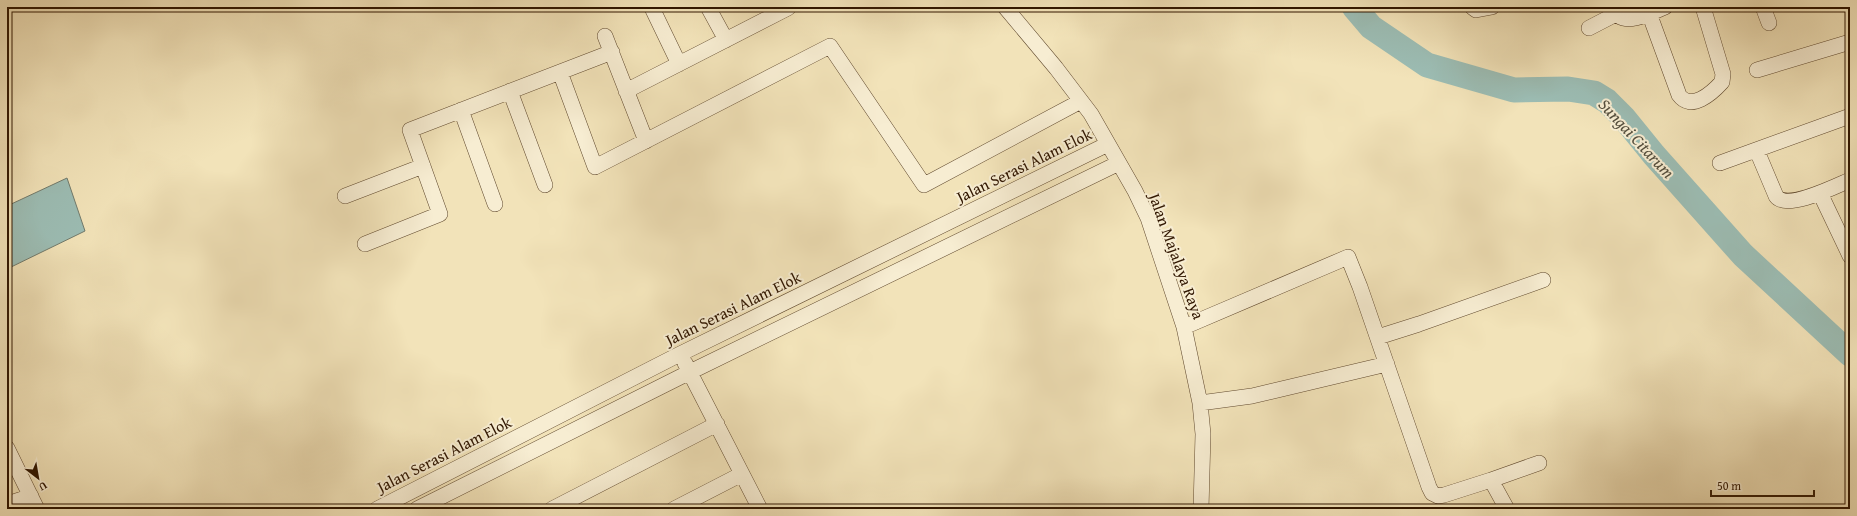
<svg xmlns="http://www.w3.org/2000/svg" width="1857" height="516" font-family="'Gentium Book Plus',serif">
  <style>
    .water { fill: #9cbdb4; stroke: #717a6c }
    .lines { fill: none; stroke-linecap: round; stroke-linejoin: round }
    .river { stroke: #9cbdb4; stroke-width: 25 }
    .minor-casing { stroke: #60492e; stroke-width: 16 }
    .minor { stroke: #f7edd2; stroke-width: 15 }
    .labels { text-anchor: middle; dominant-baseline: central; stroke-width: 4; stroke-linejoin: round; paint-order: stroke }
    .street-label { font-size: 16px; fill: #301600; stroke: #f7edd2 }
    .water-label { font-size: 17px; font-style: italic; fill: #56503f; stroke: #f7edd2 }
  </style>
  <rect width="100%" height="100%" fill="#f2e3b9"/>
  <filter id="stains"><feTurbulence type="fractalNoise" baseFrequency=".005" numOctaves="4"/><feColorMatrix values="0 0 0 0 .2 0 0 0 0 .09 0 0 0 0 .02 0 0 0 .5 -.17"/></filter>
  <radialGradient id="worn" r=".72"><stop offset=".6" stop-color="#630" stop-opacity="0"/><stop offset="1" stop-color="#630" stop-opacity=".3"/></radialGradient>
  <path class="water" d="M67 178 85 231 7 269V206Z"/>
  <g class="lines">
    <path class="river" d="M1354 7 1371 27 1427 65 1514 90 1568 89 1594 93 1607 101 1624 118 1654 155 1743 255 1850 354"/>
    <defs>
      <path id="minor" d="M708 7 726 40
        M1005 7 1056 68 1091 114 1135 191 1148 218 1184 327 1200 403 1203 434 1201 509
        M1472 7 1476 10 1492 7
        M1613 7C1621 30 1650 13 1665 7
        M1763 7 1769 23
        M653 10 679 64
        M1649 13 1679 95C1691 112 1712 93 1722 82L1723 74 1703 7
        M1589 28 1616 14
        M605 36 646 141
        M1757 70 1850 42
        M560 72 595 167 830 46 924 185 1081 101
        M510 91 545 185
        M626 91 788 8
        M461 110 495 204
        M1757 151 1776 196C1786 211 1836 186 1850 180
        M1720 163 1850 116
        M1820 193 1850 256
        M345 196 423 166
        M365 244 440 214 410 130 612 52
        M1184 327 1348 257 1360 287 1429 487 1432 493 1438 496 1444 495 1491 480 1507 509
        M1378 337 1419 324 1543 280
        M685 363 760 509
        M1200 403 1252 396 1387 364
        M7 448 37 509
        M1491 480 1539 463
        M7 504 31 496
        M377 509 680 354 1108 144
        M417 509 690 372 1119 163
        M552 509 717 424
        M674 509 742 474"/>
    </defs>
    <use href="#minor" class="minor-casing"/>
    <use href="#minor" class="minor"/>
  </g>
  <g class="labels">
    <g class="street-label">
      <text transform="translate(1024 165) rotate(-26)">Jalan Serasi Alam Elok</text>
      <text transform="translate(1177 256) rotate(70)">Jalan Majalaya Raya</text>
      <text transform="translate(733 308) rotate(-26)">Jalan Serasi Alam Elok</text>
      <text transform="translate(444 454) rotate(-27)">Jalan Serasi Alam Elok</text>
    </g>
    <g class="water-label">
      <text transform="translate(1637 138) rotate(47)">Sungai Citarum</text>
    </g>
  </g>
  <rect width="1857" height="516" fill="none" stroke="#f2e3b9" stroke-width="24"/>
  <rect x="8" y="8" width="1841" height="500" fill="none" stroke="#301600" stroke-width="2"/>
  <rect x="12" y="12" width="1833" height="492" fill="none" stroke="#301600"/>
  <g transform="translate(38 478) rotate(149)" stroke="#f7edd2" stroke-width="3" paint-order="stroke">
  <path d="M0-3L7 15L0 10L-7 15Z" fill="#301600"/>
  <text y="-6" font-size="11" font-weight="bold" text-anchor="middle" fill="#301600">U</text>
  </g>
  <path d="M1711 490v6h103v-6" fill="none" stroke="#301600" stroke-width="2"/>
  <text x="1717" y="490" font-size="12" fill="#301600" stroke="#f7edd2" stroke-width="3" paint-order="stroke">50 m</text>
  <rect width="100%" height="100%" filter="url(#stains)"/>
  <rect width="100%" height="100%" fill="url(#worn)"/>
</svg>
